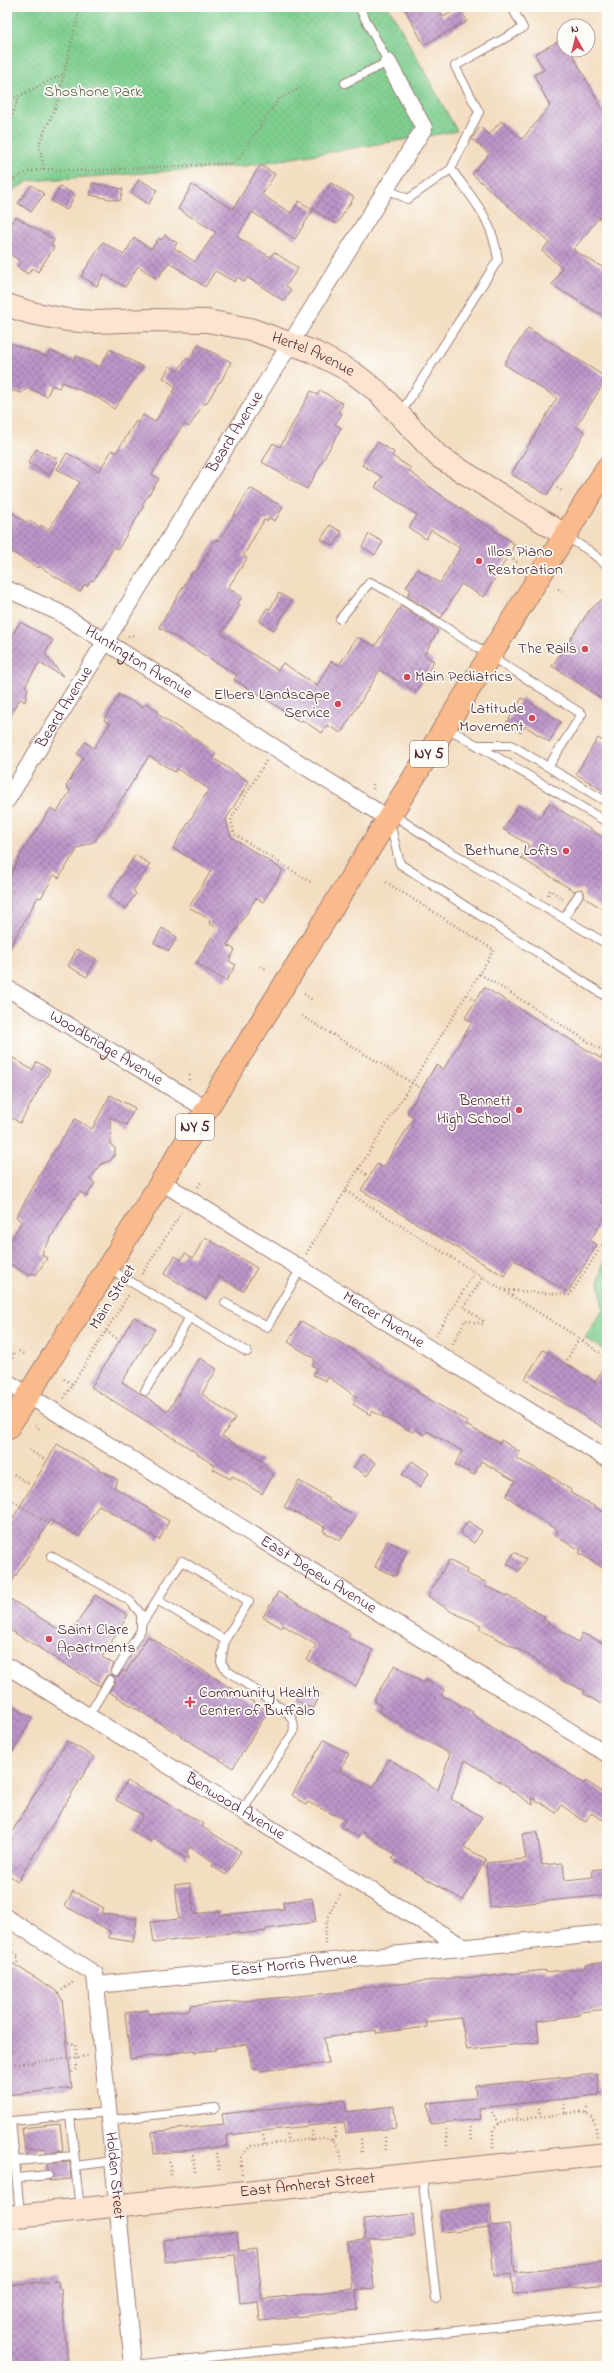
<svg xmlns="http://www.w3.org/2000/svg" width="614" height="2373" font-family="'Indie Flower',sans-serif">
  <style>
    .grass { fill: #7ece8f; stroke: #64765d }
    .park { fill: url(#park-dots); stroke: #64765d }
    .building { fill: url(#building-cross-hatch) }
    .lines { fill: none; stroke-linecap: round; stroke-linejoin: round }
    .lane-casing { stroke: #9e7e76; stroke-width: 10 }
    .street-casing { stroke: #9e7e76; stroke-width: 18 }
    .secondary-casing { stroke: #9e7e76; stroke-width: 24 }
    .primary-casing { stroke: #9e7e76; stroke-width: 24 }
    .path { stroke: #9e7e76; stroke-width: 2.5; stroke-dasharray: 1 3; stroke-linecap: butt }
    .lane { stroke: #fff; stroke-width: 8 }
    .street { stroke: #fff; stroke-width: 16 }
    .secondary { stroke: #fde4d1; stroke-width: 22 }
    .primary { stroke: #fabb8c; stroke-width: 22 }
    .poi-dot { fill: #d1495b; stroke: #fdfcf7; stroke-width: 1.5 }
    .labels { text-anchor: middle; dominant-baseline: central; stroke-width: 3.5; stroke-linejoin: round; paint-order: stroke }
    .shield { fill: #fdfcf7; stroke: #806168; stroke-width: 1 }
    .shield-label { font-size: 15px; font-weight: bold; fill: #4a1f2b }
    .park-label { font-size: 16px; fill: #5c5c4e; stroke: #fdfcf7 }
    .street-label { font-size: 16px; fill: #4a1f2b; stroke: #fdfcf7 }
    .poi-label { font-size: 16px; fill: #4a1f2b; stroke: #fdfcf7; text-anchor: end }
  </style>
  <defs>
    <pattern id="park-dots" width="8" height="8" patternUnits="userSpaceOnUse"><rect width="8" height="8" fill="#7ece8f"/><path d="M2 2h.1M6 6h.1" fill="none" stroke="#6eb07c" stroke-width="1.8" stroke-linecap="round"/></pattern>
    <pattern id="building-cross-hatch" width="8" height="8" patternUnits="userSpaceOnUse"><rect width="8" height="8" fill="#bd95c9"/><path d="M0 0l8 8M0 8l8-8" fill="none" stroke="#9c79a3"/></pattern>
  </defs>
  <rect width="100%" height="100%" fill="#fdfcf7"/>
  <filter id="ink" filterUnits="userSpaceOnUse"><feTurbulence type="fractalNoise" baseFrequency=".025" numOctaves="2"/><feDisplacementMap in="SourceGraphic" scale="8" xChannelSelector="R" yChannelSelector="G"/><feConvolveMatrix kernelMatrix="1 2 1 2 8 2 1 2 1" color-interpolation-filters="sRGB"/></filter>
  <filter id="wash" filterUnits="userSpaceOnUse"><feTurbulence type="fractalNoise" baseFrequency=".012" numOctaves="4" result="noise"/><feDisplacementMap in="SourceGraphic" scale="16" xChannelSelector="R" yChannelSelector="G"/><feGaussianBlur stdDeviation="0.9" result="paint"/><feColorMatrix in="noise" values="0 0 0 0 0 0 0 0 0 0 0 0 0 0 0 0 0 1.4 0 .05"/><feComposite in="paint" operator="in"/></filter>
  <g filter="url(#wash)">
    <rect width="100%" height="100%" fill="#f3dec2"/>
    <path class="grass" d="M607 1248V1352L585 1338 603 1310 599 1280Z"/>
    <path class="park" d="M7 7H389L457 131 244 166 29 181 7 194Z"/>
    <g id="blocks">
      <path class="building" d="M404 7H437L443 17 460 8 467 21 424 45Z
        M564 38V50H570L607 117V208L573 250 607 270V318L552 285 562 268 542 251 549 242 472 174 489 154 472 139 480 127 489 135 501 121 522 139 550 106 534 75 544 70 535 54Z
        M260 165 275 174 262 195 291 213 299 201 313 210 295 239 252 212 237 237 270 257 274 252 298 268 286 286 291 290 284 301 247 277 245 282 237 277 235 282 215 271 205 287 169 262 157 279 138 266 125 287 104 274 97 286 81 276 103 242 124 255 134 238 151 249 159 238 162 240 165 235 177 243 174 248 195 262 216 232 178 209 192 185 233 209Z
        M139 179 157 190 149 204 131 193Z
        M92 183 123 189 120 201 90 195Z
        M331 183 354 197 337 224 314 210Z
        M32 185 44 194 31 212 18 203Z
        M60 186 75 195 67 210 51 201Z
        M16 217 54 240 51 245 54 247 38 272 32 268 28 274 17 267 20 261 7 252V227Z
        M528 328 607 378 576 427 585 432 547 495 511 474 557 398 504 364Z
        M7 342 48 357 51 351 74 360 76 356 100 367 110 349 143 367 114 409 100 399 62 382 59 388 52 385 47 396 28 388 21 393 7 389Z
        M198 345 231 362 220 383 219 382 206 404 204 403 189 427 184 424 175 437 152 474 159 479 142 505 144 506 118 549 114 547 93 581 91 580 87 586 85 584 80 592 39 566 38 568 7 549V509L27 523 29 520 41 528V525L48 530 80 482 57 469 67 453 99 471 112 450 116 453 136 421 138 423 143 415 155 422 176 387 163 378 170 366 178 371 186 358 189 360Z
        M320 390 343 404 338 412 342 414 335 424 341 428 307 489 262 462 273 443 280 447 311 391 318 395Z
        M377 442 394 452 392 456 411 468 409 471 449 501 515 544 484 597 461 584 441 618 407 596 411 590 406 587 417 569 440 583 460 548 431 530 426 539 409 528 417 515 375 487 382 477 362 465Z
        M36 449 58 459 49 475 28 463Z
        M250 488 283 507 275 521 269 518 267 521 264 520 243 556 247 558 228 588 242 597 238 603 240 605 221 634 278 670 283 663 317 686 331 661 339 665 357 637 375 646 401 606 438 631 424 655 434 661 416 692 380 670 341 733 327 725 322 733 302 720 300 722 257 693 234 680 237 675 159 627 193 571 196 572 216 539 219 541Z
        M330 525 342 532 334 546 321 539Z
        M369 534 383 542 375 555 362 547Z
        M279 593 292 601 274 630 259 621 267 608 270 609Z
        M607 595V702L552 666 589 611Z
        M20 622 53 640 45 654 63 676 39 663 25 686 28 688 25 702 20 699 7 720V645Z
        M119 695 143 707 146 703 158 711 157 713 163 718 216 753 213 758 249 782 226 819 231 837 283 870 263 902 256 898 227 945 235 950 229 961 236 965 226 981 196 963 217 928 209 923 210 920 189 907 211 871 173 848 209 789 177 769 175 772 149 756 95 841 78 848 59 878 54 875 41 898 38 897 7 952V882L22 852 51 808 57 812 71 790 66 787 83 758 77 754 85 742 94 748 110 724 104 720Z
        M522 698 561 722 549 742 525 726 521 733 506 724Z
        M598 738 607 744V793L576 774Z
        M549 803 607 840V912L584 897V892L582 889 574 891 521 858 529 845 503 829 518 806 539 819Z
        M135 855 150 864 133 891 136 893 126 909 109 897Z
        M162 928 177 937 169 951 154 943Z
        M77 949 96 959 87 977 68 966Z
        M484 987 607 1062V1190L600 1201 607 1205V1213L590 1241 597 1245 568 1292 514 1260 504 1276 361 1190 377 1164 383 1168 414 1117 407 1113 436 1065 443 1070 472 1022 465 1018Z
        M7 1054 32 1070 37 1062 50 1070 20 1123 7 1115Z
        M110 1095 135 1108 126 1125 110 1117 111 1145 115 1148V1154L111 1160 100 1165 90 1180 95 1183 87 1196 80 1192 74 1199 43 1251 42 1255 47 1258 36 1275 32 1273 30 1276 7 1262V1246L22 1222 16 1217 52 1154 75 1119 92 1129Z
        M205 1237 257 1268 243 1291 219 1277 206 1299 164 1274 175 1256 181 1260 185 1253 193 1258Z
        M134 1317 155 1329 122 1382 168 1411 200 1358 217 1369 202 1394 235 1418 222 1436 262 1460 259 1465 274 1474 262 1494 232 1476 230 1479 213 1469 215 1466 191 1449 91 1387Z
        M301 1321 350 1348 376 1367 417 1390V1392L468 1422 466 1425 500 1443 501 1440 520 1452 516 1458 554 1478 571 1490 570 1492 607 1514V1570L579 1553 581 1550 555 1536 558 1531 506 1496 515 1481 481 1461 474 1475 455 1465 462 1451 427 1431 425 1435 415 1429 413 1432 372 1411 370 1415 353 1404 357 1397 328 1377 326 1381 313 1375 317 1368 312 1366 315 1359 288 1342Z
        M543 1350 595 1382 607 1362V1430L525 1379Z
        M57 1444 118 1480 114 1487 169 1521 159 1540 99 1505 79 1537 50 1520 7 1590V1528Z
        M362 1454 376 1463 367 1476 354 1467Z
        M412 1461 429 1473 420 1487 402 1475Z
        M299 1481 329 1498 328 1500 356 1517 340 1541 323 1531 325 1527 284 1507Z
        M468 1521 482 1531 474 1543 460 1533Z
        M387 1541 407 1550 395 1576 375 1567Z
        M514 1552 526 1559 519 1571 507 1564Z
        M449 1560 467 1570 465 1573 487 1583 485 1586 519 1601 545 1617 543 1619 578 1642 582 1633 607 1645V1695L601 1704 583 1693 585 1691 560 1679 561 1677 523 1652 479 1629 481 1625 452 1612 428 1596Z
        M278 1592 350 1634 348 1638 373 1650 356 1686 307 1660 316 1645 283 1625 282 1628 263 1617Z
        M95 1595 128 1615 102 1657 114 1664 111 1670 113 1675H107L100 1686 7 1628V1597L69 1636Z
        M148 1636 268 1711 233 1768 109 1692 115 1681 113 1676H119L123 1670 126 1672Z
        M395 1665 423 1683 426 1679 444 1690 441 1695 473 1712 472 1714 507 1737 534 1752 535 1751 584 1784 586 1781 607 1795V1822L591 1813 585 1822 561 1805 556 1813 532 1797 533 1805 509 1789 510 1788 465 1760 451 1799 482 1817 464 1847 486 1859 463 1900 392 1859 395 1854 362 1832 358 1837 341 1827 345 1820 308 1802 306 1805 292 1795 324 1740 349 1754 339 1771 373 1788 389 1759 438 1790 450 1754 378 1711 381 1706 375 1702V1697Z
        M303 1685 321 1694 313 1709 296 1700Z
        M7 1704 32 1718 7 1762Z
        M67 1741 94 1757 18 1881 7 1874V1840Z
        M127 1781 204 1824 202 1827 241 1851 226 1875 212 1866 214 1862 190 1847 187 1851 188 1859 153 1838 151 1842 133 1831 143 1815 116 1800Z
        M537 1832 542 1865 563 1863 565 1880 593 1877 592 1870 607 1868V1895L490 1907 486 1863 526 1859 522 1834Z
        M190 1883 194 1914 220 1911V1915L284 1909 283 1902 312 1898 316 1922 266 1929V1931L238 1934V1932L154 1943 151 1922 179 1919 175 1885Z
        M73 1891 104 1908 101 1913 137 1919 133 1942 109 1938 110 1931 65 1906Z
        M7 1960 57 1991 62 1999 72 2088 7 2095Z
        M606 1962 607 2009 580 2012V2015L537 2021 539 2042 467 2050 461 2018 426 2022 427 2027 376 2033V2030L324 2038 328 2063 304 2066 260 2071 259 2068 252 2069 248 2044 215 2048 216 2050 195 2052V2050L130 2059 125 2013 148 2010 149 2014 190 2010V2006L341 1992 361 1988 453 1978 484 1977 545 1970V1972L585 1968V1965Z
        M597 2074 599 2095 479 2108 481 2119 430 2124 428 2103 476 2098 475 2086Z
        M345 2100 346 2112 394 2106 396 2128 346 2133 344 2122 227 2135 228 2146 154 2154 152 2132 224 2124 222 2114Z
        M60 2124 63 2151 46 2153 45 2148 25 2150 22 2128Z
        M70 2162 71 2179 49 2181 53 2174 48 2170 47 2164Z
        M490 2205 492 2226 509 2224 515 2272 607 2262V2284L513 2294 511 2274 494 2276 489 2227 442 2232 440 2211Z
        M413 2214 415 2236 369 2240 374 2288 356 2290 358 2310 260 2321 258 2301 240 2303 235 2254 165 2262 163 2240 237 2232 239 2252 257 2250 262 2299 352 2289 347 2241 365 2239 363 2219Z
        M58 2281 59 2289H61L68 2366H7V2285Z"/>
    </g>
  </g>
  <g filter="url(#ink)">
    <use href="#blocks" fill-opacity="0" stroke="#9e7e76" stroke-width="1"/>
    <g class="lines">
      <defs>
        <path id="lane" d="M345 83 388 62 359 7
          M451 169 479 112 455 66 523 28 512 7
          M386 189 408 199 451 169C475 202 492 218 498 260L400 414
          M567 537 588 550 607 565
          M340 619 370 582 390 592 582 714 548 767
          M446 727 607 822
          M477 745H511L607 802
          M392 814 444 848 607 944
          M390 823 400 864 607 997
          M564 918 579 894
          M108 1268 247 1352
          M225 1303 267 1327 301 1268
          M145 1391 190 1317
          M51 1556 130 1601 141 1614V1630L116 1671
          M142 1623 182 1561 249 1601 225 1640 157 1600
          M225 1640 221 1662 226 1670 287 1712C293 1719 295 1724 293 1733L242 1811
          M88 1716 110 1680
          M70 2116 75 2161
          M109 2120 215 2108
          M15 2161 74 2156
          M422 2174 436 2299
          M17 2178 48 2175
          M80 2208 75 2166 114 2161
          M20 2214 11 2121 109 2112
          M133 2365 607 2315"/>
        <g id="street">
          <path id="s1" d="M7 589 58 612 389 819"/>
          <path id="s2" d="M7 800 424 128 388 62"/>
          <path id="s3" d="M7 988 206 1109"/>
          <path id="s4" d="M160 1181 607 1459"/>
          <path id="s5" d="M7 1382 607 1754"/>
          <path id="s6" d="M7 1666 463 1947"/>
          <path id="s7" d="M7 1918 95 1974 133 2366"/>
          <path id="s8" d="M97 1985 607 1933"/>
        </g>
        <g id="secondary">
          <path id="s9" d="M7 305 31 313 67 320 94 322 151 320 207 321 250 329 314 352 352 372 377 391 438 456 566 536"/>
          <path id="s10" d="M7 2217 607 2154"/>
        </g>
        <path id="primary" d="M7 1429 607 468"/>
      </defs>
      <use href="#lane" class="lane-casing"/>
      <use href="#street" class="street-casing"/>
      <use href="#secondary" class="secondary-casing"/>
      <use href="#primary" class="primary-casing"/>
      <path class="path" d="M7 100 19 96 63 74
        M7 130 19 97
        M44 169 39 144 57 103 80 7
        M7 183 28 172 44 169 89 171 235 163 279 99 300 88
        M557 488 562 491
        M603 516 607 518
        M522 538 526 537
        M513 559 518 563
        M558 589 562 591
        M128 636 135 635
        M266 761 231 819 234 834 312 883
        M373 784V789
        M548 895 550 890 563 899
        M261 966 266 969
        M480 974 605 1052
        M304 994 313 1000
        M467 995 475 1000
        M302 1016 419 1087
        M602 1057 607 1048
        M189 1080 190 1073
        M359 1169 367 1175
        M198 1187 201 1182
        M346 1191 579 1338 607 1358
        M306 1254 494 950 386 882
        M142 1274 181 1213
        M505 1290 570 1295 604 1242
        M106 1331 119 1340
        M436 1335 475 1272
        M453 1344 465 1320 483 1324V1321L464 1307 483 1277
        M19 1351 25 1355
        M567 1360 579 1338
        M11 1362 14 1352
        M64 1379 72 1384
        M64 1398 129 1294
        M35 1426 42 1430
        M29 1450 44 1459
        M14 1474 29 1484
        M7 1497 52 1526
        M325 1944C324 1923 330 1909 342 1892
        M7 1948 18 1955 17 1963
        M7 1951 14 1942
        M62 1990 75 1981
        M68 2042 75 2045 77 2057 76 2069 71 2073
        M7 2065 88 2056
        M564 2104 565 2113
        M539 2108 541 2116
        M516 2109 517 2119
        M492 2112 498 2123
        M586 2113 588 2103
        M470 2127 471 2143
        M446 2129 447 2146
        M312 2131 313 2140
        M287 2134 288 2142
        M263 2135 265 2145
        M385 2137 386 2152
        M361 2139 362 2155
        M332 2140 335 2136V2128
        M493 2147V2130L500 2122 579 2112C594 2113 596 2124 597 2137
        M217 2153 219 2170
        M193 2155 195 2172
        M169 2158 171 2175
        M242 2174 241 2156 251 2146 324 2138C339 2141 341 2151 342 2164"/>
      <use href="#lane" class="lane"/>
      <use href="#street" class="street"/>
      <use href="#secondary" class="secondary"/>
      <use href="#primary" class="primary"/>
    </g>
  </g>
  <g class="poi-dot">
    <circle cx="479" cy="561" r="4"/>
    <circle cx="585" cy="649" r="4"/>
    <circle cx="407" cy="677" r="4"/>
    <circle cx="338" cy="704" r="4"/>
    <circle cx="532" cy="718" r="4"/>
    <circle cx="566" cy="851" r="4"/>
    <circle cx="519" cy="1110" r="4"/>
    <circle cx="49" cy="1639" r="4"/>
    <path d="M188 1696h4v4h4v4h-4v4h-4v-4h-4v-4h4z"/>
  </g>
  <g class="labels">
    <g class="shield">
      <rect x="410" y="741" width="38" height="26" rx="3"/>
      <rect x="176" y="1114" width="38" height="26" rx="3"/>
    </g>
    <g class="shield-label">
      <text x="429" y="754">NY 5</text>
      <text x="195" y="1127">NY 5</text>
    </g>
    <g class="park-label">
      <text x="93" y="92">Shoshone Park</text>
    </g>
    <g class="street-label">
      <text stroke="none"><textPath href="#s9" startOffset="314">Hertel Avenue</textPath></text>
      <text stroke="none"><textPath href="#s2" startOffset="433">Beard Avenue</textPath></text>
      <text stroke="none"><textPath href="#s1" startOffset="151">Huntington Avenue</textPath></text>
      <text stroke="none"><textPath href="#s2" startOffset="109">Beard Avenue</textPath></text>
      <text stroke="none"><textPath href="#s3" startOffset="116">Woodbridge Avenue</textPath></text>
      <text transform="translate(113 1297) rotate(-58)">Main Street</text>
      <text stroke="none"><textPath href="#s4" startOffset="263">Mercer Avenue</textPath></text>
      <text stroke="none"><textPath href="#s5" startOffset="366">East Depew Avenue</textPath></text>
      <text stroke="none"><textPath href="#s6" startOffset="268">Benwood Avenue</textPath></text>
      <text stroke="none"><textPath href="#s8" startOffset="198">East Morris Avenue</textPath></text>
      <text stroke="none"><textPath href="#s7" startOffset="307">Holden Street</textPath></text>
      <text stroke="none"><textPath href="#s10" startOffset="302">East Amherst Street</textPath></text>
    </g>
    <g class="poi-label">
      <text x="487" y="552" text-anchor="start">Illos Piano<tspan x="487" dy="18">Restoration</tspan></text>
      <text x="577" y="649">The Rails</text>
      <text x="415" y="677" text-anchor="start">Main Pediatrics</text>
      <text x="330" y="695">Elbers Landscape<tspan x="330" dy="18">Service</tspan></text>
      <text x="524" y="709">Latitude<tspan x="524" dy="18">Movement</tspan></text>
      <text x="558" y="851">Bethune Lofts</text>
      <text x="511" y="1101">Bennett<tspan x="511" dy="18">High School</tspan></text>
      <text x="57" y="1630" text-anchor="start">Saint Clare<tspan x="57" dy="18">Apartments</tspan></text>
      <text x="199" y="1693" text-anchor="start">Community Health<tspan x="199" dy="18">Center of Buffalo</tspan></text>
    </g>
  </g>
  <rect width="614" height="2373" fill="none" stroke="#fdfcf7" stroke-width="24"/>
  <g transform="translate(576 38) rotate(353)"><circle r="19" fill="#fdfcf7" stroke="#b5a4a5"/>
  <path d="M0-3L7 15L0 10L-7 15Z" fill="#d1495b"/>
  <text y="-6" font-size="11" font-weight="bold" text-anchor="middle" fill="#4a1f2b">N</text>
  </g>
</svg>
